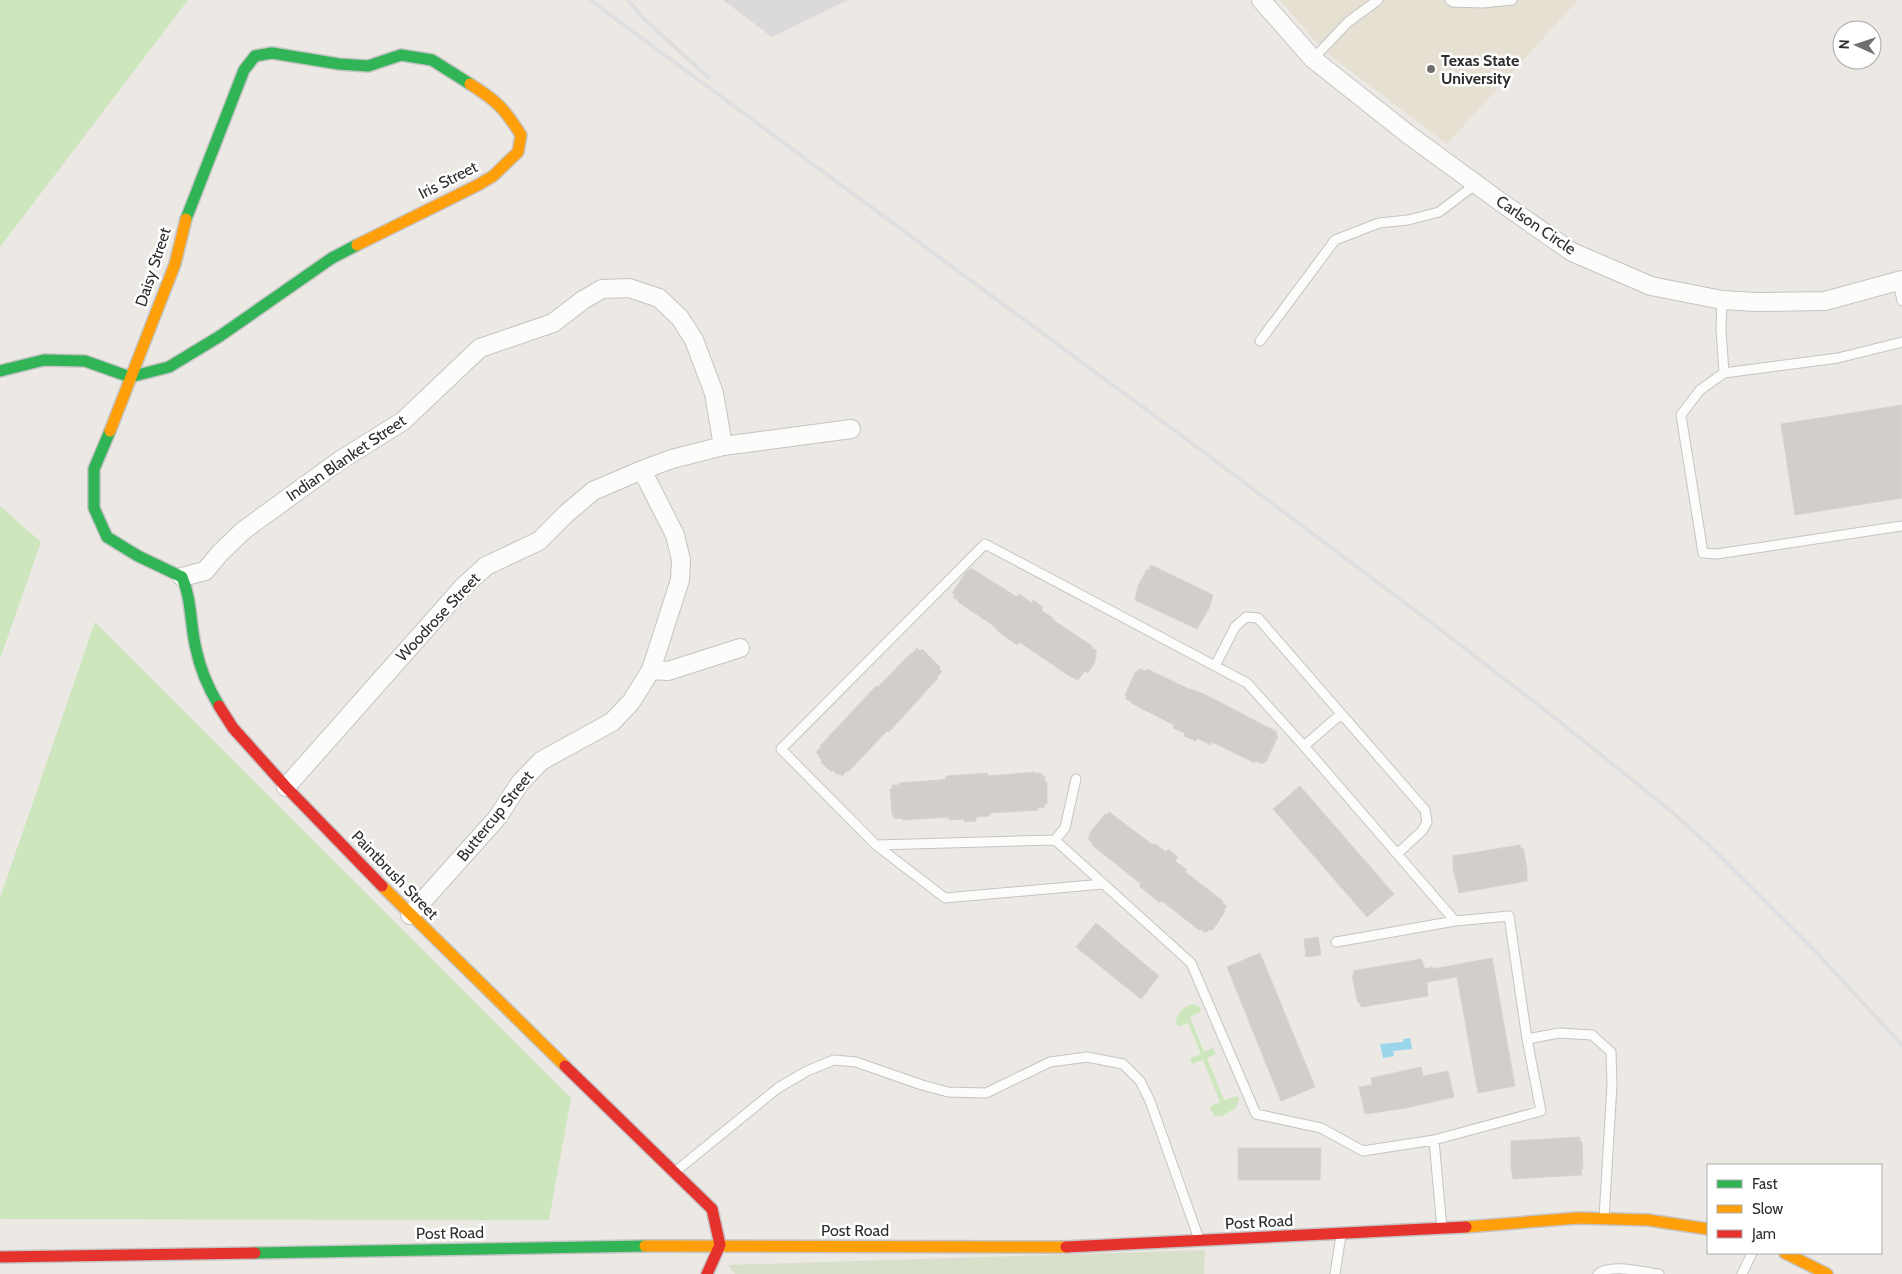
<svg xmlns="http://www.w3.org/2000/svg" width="1902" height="1274" font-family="Cabin,sans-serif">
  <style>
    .industrial { fill: #dcd9db }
    .education { fill: #e6e0d3 }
    .green { fill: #cee6be }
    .cemetery { fill: #d8e0cc }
    .water { fill: #99d6ec }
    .building { fill: #d1cecb; stroke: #d7d4d0 }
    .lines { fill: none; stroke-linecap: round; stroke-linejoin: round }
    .lane-casing { stroke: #c5c4c5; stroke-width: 11 }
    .street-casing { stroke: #c5c4c5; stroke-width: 20 }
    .fast-casing { stroke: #c5c4c5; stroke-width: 14 }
    .slow-casing { stroke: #c5c4c5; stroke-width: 14 }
    .jam-casing { stroke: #c5c4c5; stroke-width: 14 }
    .lane { stroke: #fcfcfb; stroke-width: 9 }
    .street { stroke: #fcfcfb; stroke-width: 18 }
    .fast { stroke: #30b455; stroke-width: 11 }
    .slow { stroke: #ff9f0a; stroke-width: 11 }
    .jam { stroke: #e5322d; stroke-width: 11 }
    .rail { stroke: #dfdfe1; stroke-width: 4 }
    .poi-dot { fill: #706f6e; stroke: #fff; stroke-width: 2 }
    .labels { text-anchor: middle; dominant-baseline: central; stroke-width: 5; stroke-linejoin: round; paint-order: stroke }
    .poi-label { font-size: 16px; font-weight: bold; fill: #2e2e2e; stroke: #fff; text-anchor: start }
    .street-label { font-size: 16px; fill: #2e2e2e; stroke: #fff }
  </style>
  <rect width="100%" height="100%" fill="#ece8e4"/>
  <path class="industrial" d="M723 0H848L772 37Z"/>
  <path class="education" d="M1280 0H1578L1447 144 1335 59 1314 40Z"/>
  <path class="green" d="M0 0H188L0 247Z
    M0 506 41 542 0 659Z
    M95 622 571 1098 549 1220 0 1219V898Z
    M1192 1004 1198 1006 1201 1009 1200 1012 1190 1017 1204 1052 1213 1048 1216 1054 1207 1058 1224 1100 1237 1096 1239 1099 1236 1108 1222 1116H1215L1210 1109 1211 1106 1220 1102 1203 1060 1192 1064 1190 1058 1201 1054 1188 1023 1179 1027 1176 1023C1176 1015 1183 1007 1192 1004Z"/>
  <path class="cemetery" d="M1205 1250 1204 1274H735L728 1265Z"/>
  <path class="water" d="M1410 1038 1412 1049 1393 1051 1394 1056 1383 1058 1380 1044 1403 1042V1039Z"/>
  <path class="building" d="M1902 405V498L1795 515 1781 424Z
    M1151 565 1213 595 1209 608 1197 629 1135 600 1138 586 1147 569 1149 570Z
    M971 568 1017 597 1019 594 1032 603 1033 600 1043 607 1041 610 1054 619 1053 620 1092 646V648L1097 651 1095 655 1097 656 1094 660 1095 662 1088 673 1085 671 1078 680 1071 677 1019 642 1017 645 996 630 997 629 991 624 958 602 959 601 953 597 955 594 952 593 966 572Z
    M917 648 920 651 922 649 941 668 939 669 942 672 937 677 938 678 889 732 887 731 848 772 847 771 842 776 840 773 838 775 832 770 831 772 821 762 822 760 818 756 819 755 816 752 821 747 820 746 876 686 878 687 911 653 912 654Z
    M1139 669 1146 671 1147 669 1191 690V689L1206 695 1277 732 1276 735 1278 736 1266 762 1264 761 1263 764 1255 761V763L1212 742 1211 745 1197 738 1196 741 1184 736 1185 733 1173 728 1174 725 1131 703 1132 702 1126 699 1127 696 1125 695 1136 671 1138 672Z
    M1035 772V774L1042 773V777L1045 776V782H1047V804H1044L1045 807 1037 808 1038 810 990 813V816L976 817V821L964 822V819L949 820V817L902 820V818L894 819V815H892L890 789H892V785H899V783L939 780 946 779V776L987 773 988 776Z
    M1300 786 1394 894 1367 917 1273 809Z
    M1109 812 1153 845 1154 843 1166 852 1168 849 1178 857 1175 861 1187 870 1185 872 1223 901 1222 903 1227 906 1224 910 1225 911 1213 930H1208L1206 933 1200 929 1199 930 1162 901 1160 903 1139 886 1141 884 1092 845 1093 843 1088 839 1090 836 1089 834 1105 814 1107 815Z
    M1520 845 1521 849 1523 848 1527 868V881L1459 893 1453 869V856Z
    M1096 923 1159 976 1141 999 1076 947Z
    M1318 937 1321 955 1306 957 1304 939Z
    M1260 953 1315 1087 1281 1101 1227 967Z
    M1492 958 1515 1086 1478 1093 1457 977 1427 982 1428 996 1361 1007 1360 1003H1358L1352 976 1354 975 1353 971 1421 959 1425 969 1432 967 1433 969Z
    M1421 1067 1423 1076 1448 1071 1454 1097 1406 1108 1365 1114 1359 1087 1372 1085 1371 1078Z
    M1580 1137V1142H1582L1583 1169H1581L1582 1175 1513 1179 1511 1166V1141Z
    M1238 1148H1321L1320 1180H1238Z"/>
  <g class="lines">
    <defs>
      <path id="lane" d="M1450 0 1453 2 1483 3 1512 0
        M1313 59 1348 22 1378 0
        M1898 281 1902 301
        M1722 300 1721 329 1724 373 1838 358 1902 342
        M1260 341 1335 240 1379 223 1408 220 1439 212 1476 184
        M1724 373 1700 390 1681 415 1703 553 1717 554 1902 526
        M1215 666 1235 627 1246 617 1258 618 1425 810 1427 822 1422 831 1397 854
        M1304 746 1341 714
        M1055 840 1065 828 1076 779
        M876 845 945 898 1103 884
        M1336 942 1455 921
        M1527 1039 1559 1033 1592 1035 1611 1052 1612 1085 1604 1218
        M1434 1140 1363 1151 1321 1128 1256 1114 1191 963 1055 840 876 845 781 749 985 544 1247 683 1304 746 1455 921 1509 916 1527 1039 1541 1111 1434 1140 1442 1229
        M676 1171 778 1088 807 1071 834 1060 856 1062 922 1085 948 1092 986 1093 1050 1062 1087 1057 1123 1064 1140 1081 1150 1101 1199 1239
        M1335 1274 1341 1235
        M1598 1274C1610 1263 1643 1272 1659 1274
        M1742 1274 1752 1253"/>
      <path id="street" d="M1261 0 1313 59 1409 135 1502 203 1572 252 1651 286 1722 300 1757 302 1825 301 1902 280
        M182 577 205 571 220 553 244 530 339 461 403 421 480 348 553 323 583 300 602 289 629 288 659 298 680 318 694 340 714 393 723 446
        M651 670 668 671 740 648
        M286 787 463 587 486 566 539 541 567 513 593 491 642 470 672 459 723 446 851 429
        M410 915 497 818 520 783 541 761 612 722 631 702 651 670 680 580 681 560 675 535 642 470"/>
      <path id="fast" d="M186 219 244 70 255 56 272 53 339 64 368 66 401 55 432 60 470 84
        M0 371 44 360 85 361 130 377 169 367 220 336 332 258 357 245
        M110 431 94 469V508L107 537 138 556 182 577C192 600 190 625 196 649 200 669 209 689 219 706
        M255 1253 645 1246"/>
      <path id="slow" d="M357 245 478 185 493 176 518 152 521 135C504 108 497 101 470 84
        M110 431 175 264 186 219
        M382 886 565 1066
        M1466 1227 1578 1218 1648 1220 1708 1229
        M645 1246 1066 1247
        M1785 1253 1827 1274"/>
      <path id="jam" d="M219 706 233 728 286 787 382 886
        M565 1066 712 1209 720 1245 707 1274
        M1066 1247 1466 1227
        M0 1257 255 1253"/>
    </defs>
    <use href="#lane" class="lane-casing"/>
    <use href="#street" class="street-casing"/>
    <use href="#fast" class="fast-casing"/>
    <use href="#slow" class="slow-casing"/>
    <use href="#jam" class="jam-casing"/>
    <use href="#lane" class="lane"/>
    <use href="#street" class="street"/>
    <use href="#fast" class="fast"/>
    <use href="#slow" class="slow"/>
    <use href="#jam" class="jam"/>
    <path class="rail" d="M590 0 1178 433 1433 624 1559 721 1671 811 1714 850 1816 952 1902 1045
      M628 0 644 19 709 78"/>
  </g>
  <circle class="poi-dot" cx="1431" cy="69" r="5"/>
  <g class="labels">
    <g class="poi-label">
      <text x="1441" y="60">Texas State<tspan x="1441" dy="18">University</tspan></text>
    </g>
    <g class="street-label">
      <text transform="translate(448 180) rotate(-27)">Iris Street</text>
      <text transform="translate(1536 225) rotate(34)">Carlson Circle</text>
      <text transform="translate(153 267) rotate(-72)">Daisy Street</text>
      <text transform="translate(346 458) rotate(-34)">Indian Blanket Street</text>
      <text transform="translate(438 617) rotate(-47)">Woodrose Street</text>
      <text transform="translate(495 816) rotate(-51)">Buttercup Street</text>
      <text transform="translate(395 875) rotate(46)">Paintbrush Street</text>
      <text transform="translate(1259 1222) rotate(-3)">Post Road</text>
      <text x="855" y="1230">Post Road</text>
      <text transform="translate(450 1233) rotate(-1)">Post Road</text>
    </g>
  </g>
  <rect x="1707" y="1164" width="175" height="90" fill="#ffffff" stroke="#ababab"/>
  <rect x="1717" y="1180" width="25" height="8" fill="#30b455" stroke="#ababab"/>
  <text x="1752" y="1189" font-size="15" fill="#2e2e2e">Fast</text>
  <rect x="1717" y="1205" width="25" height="8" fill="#ff9f0a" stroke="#ababab"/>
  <text x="1752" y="1214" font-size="15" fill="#2e2e2e">Slow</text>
  <rect x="1717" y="1230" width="25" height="8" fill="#e5322d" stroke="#ababab"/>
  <text x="1752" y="1239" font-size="15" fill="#2e2e2e">Jam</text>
  <g transform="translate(1857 45) rotate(273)"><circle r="24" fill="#ffffff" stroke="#ababab"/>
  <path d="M0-4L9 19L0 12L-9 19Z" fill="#706f6e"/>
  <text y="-8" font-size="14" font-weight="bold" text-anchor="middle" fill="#2e2e2e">N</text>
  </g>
</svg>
